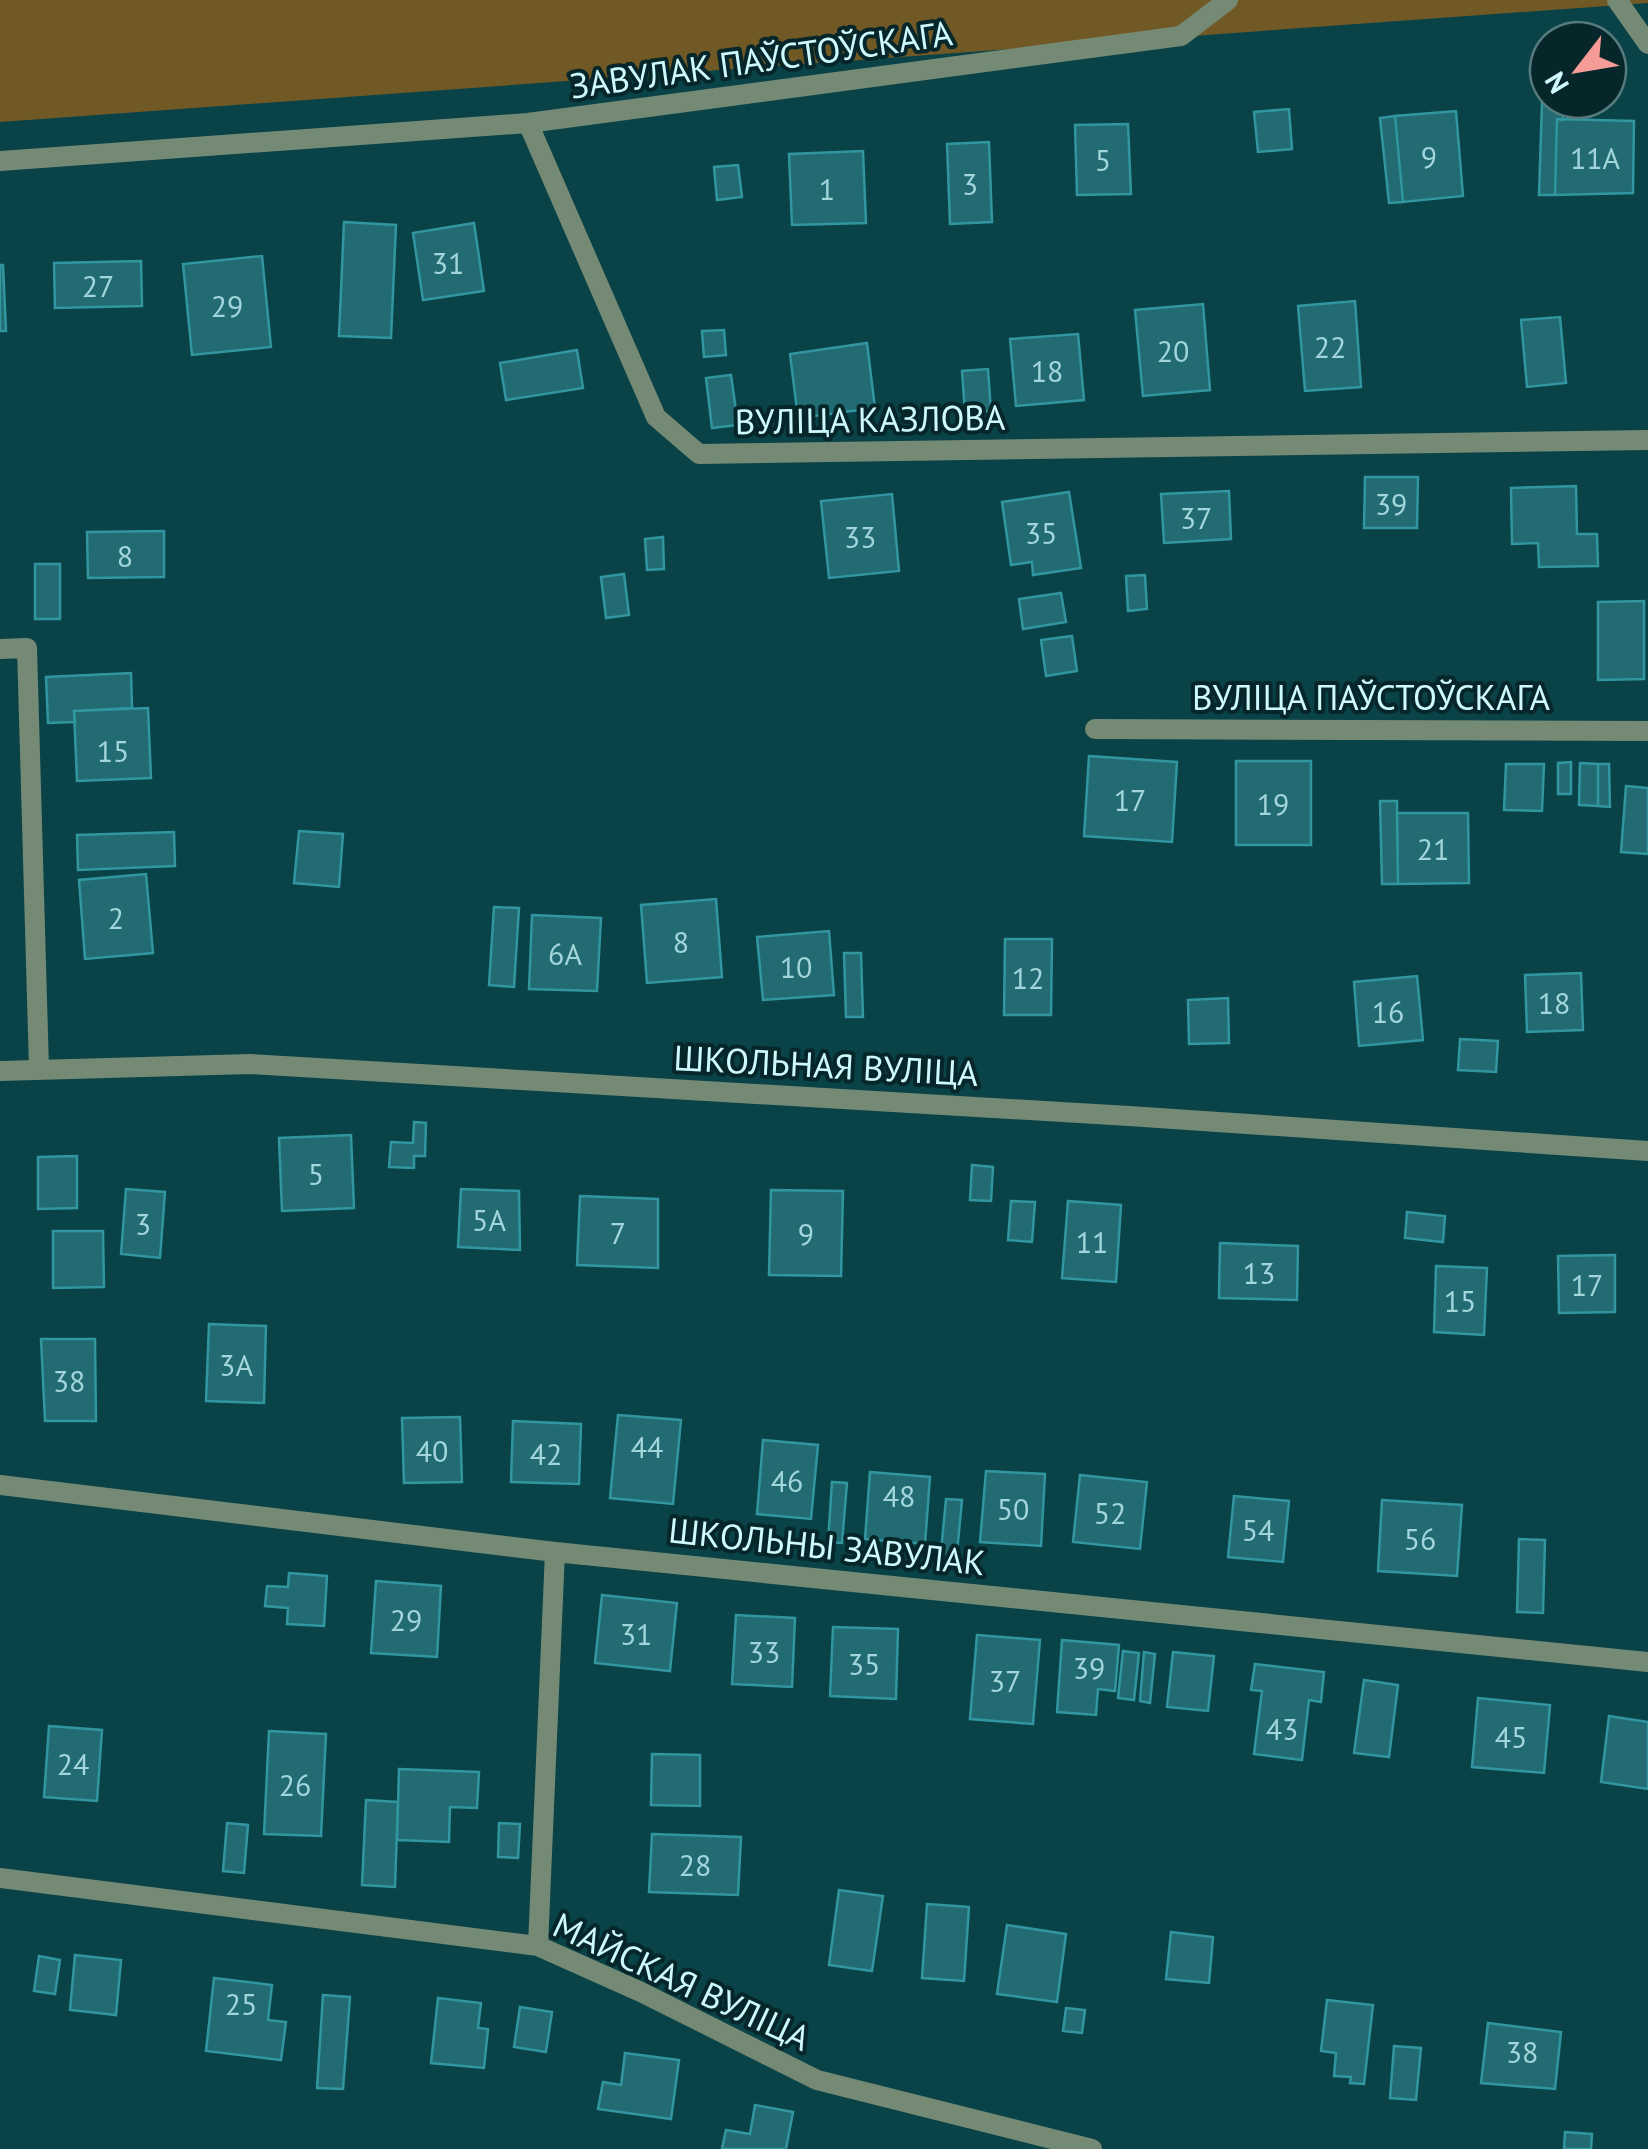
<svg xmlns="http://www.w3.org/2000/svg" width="1648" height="2149" font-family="'PT Sans',sans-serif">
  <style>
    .green { fill: #715926 }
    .building { fill: #226b72; stroke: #31969f; stroke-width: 2.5 }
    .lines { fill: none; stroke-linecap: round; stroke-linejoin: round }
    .street { stroke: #758a74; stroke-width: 20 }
    .labels { text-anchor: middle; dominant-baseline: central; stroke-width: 8; stroke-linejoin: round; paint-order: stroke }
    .number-label { font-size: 30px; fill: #a3d6db }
    .street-label { font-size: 35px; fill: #cefafe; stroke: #062629 }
  </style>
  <rect width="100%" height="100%" fill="#094247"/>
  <path class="green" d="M0 0H1648V3L0 122Z"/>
  <path class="building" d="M1542 103 1563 104V120L1557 119 1555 195H1539Z
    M1289 109 1292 149 1258 152 1254 112Z
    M1456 111 1463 196 1403 202 1395 116Z
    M1395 116 1403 202 1389 203 1380 118Z
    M1557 119 1634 121 1633 193 1555 195Z
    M1128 124 1131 194 1077 195 1075 125Z
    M989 142 992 222 950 224 947 144Z
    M863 151 866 223 792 225 789 154Z
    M738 165 742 197 717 200 714 167Z
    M344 222 396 225 391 338 339 336Z
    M474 223 484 291 423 300 413 233Z
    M262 256 271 347 192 355 183 264Z
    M141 261 142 306 55 308 54 263Z
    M0 265H3L6 331H0Z
    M1355 301 1361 387 1305 391 1298 306Z
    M1203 304 1210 390 1143 396 1135 310Z
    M1560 317 1566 383 1527 387 1521 320Z
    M724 330 726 355 704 357 702 331Z
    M1078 334 1084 400 1016 406 1010 339Z
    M867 343 875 408 798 418 790 354Z
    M577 350 583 388 506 400 500 363Z
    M988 369 991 411 965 413 962 371Z
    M731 375 738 425 712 428 706 378Z
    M1365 477H1418L1417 528H1364Z
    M1576 486 1577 534H1597L1598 566 1539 567 1538 543 1512 544 1511 488Z
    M1229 491 1231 539 1164 543 1161 494Z
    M1069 492 1081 568 1033 575 1032 562 1011 565 1002 502Z
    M892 494 899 571 829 578 821 501Z
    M164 531V577L88 578 87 532Z
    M663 537 664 569 647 570 645 539Z
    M35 564H60V619H35Z
    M624 574 629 615 606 618 601 577Z
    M1145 575 1147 609 1128 611 1126 576Z
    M1061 593 1066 622 1023 629 1019 599Z
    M1644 601V679L1598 680V602Z
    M1072 636 1077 671 1046 676 1041 640Z
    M131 673 132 708 74 711 75 722 48 723 46 677Z
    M148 708 151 778 77 781 74 711Z
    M1089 756 1177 762 1172 842 1084 836Z
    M1236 761H1311V845H1236Z
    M1571 762V794H1558V763Z
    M1580 763 1598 764V806L1579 805Z
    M1506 764H1544L1542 811 1504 810Z
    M1598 764H1609L1610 807 1598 806Z
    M1626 786 1648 788V854L1621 852Z
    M1380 801H1397L1398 884H1382Z
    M1397 813H1468L1469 883 1398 884Z
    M299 831 343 834 339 887 294 883Z
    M174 832 175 866 78 870 77 835Z
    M146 874 153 953 85 959 79 880Z
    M716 899 722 977 647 983 641 905Z
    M494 907 519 908 514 987 489 985Z
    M532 915 601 918 597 991 529 989Z
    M829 931 834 995 763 1000 757 937Z
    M1005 939H1052L1051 1015H1004Z
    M844 953H861L863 1017H846Z
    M1581 973 1583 1030 1527 1032 1525 975Z
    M1417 976 1423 1040 1359 1046 1354 982Z
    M1228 998 1229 1043 1189 1044 1188 1000Z
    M1460 1039 1498 1041 1496 1072 1458 1070Z
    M414 1122 426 1123 425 1156H414V1168L389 1167 391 1142 413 1143Z
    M351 1135 354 1208 282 1211 279 1138Z
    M77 1156V1208L38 1209V1157Z
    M972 1165 993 1167 991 1201 970 1200Z
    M126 1189 165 1192 160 1258 121 1254Z
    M461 1189 519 1191 520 1250 458 1247Z
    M771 1190 843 1191 841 1276 769 1275Z
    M580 1196 658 1199V1268L577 1265Z
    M1011 1201 1035 1202 1032 1242 1008 1240Z
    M1068 1201 1121 1205 1116 1282 1062 1278Z
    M1407 1212 1445 1216 1443 1242 1405 1238Z
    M53 1231H103L104 1287 53 1288Z
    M1220 1243 1298 1246 1297 1300 1219 1298Z
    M1615 1255V1312L1559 1313 1558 1256Z
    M1436 1266 1487 1268 1484 1335 1434 1332Z
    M209 1324 266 1326 264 1403 206 1401Z
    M41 1339H95L96 1421H45Z
    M618 1415 681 1420 673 1504 610 1498Z
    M460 1417 462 1482 404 1483 402 1418Z
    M513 1421 581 1424 579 1484 511 1482Z
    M763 1440 818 1445 811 1519 757 1514Z
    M986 1471 1045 1474 1041 1546 980 1542Z
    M870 1472 930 1477 925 1544 865 1539Z
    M1080 1475 1147 1482 1140 1549 1073 1542Z
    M832 1482 847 1483 842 1543 828 1542Z
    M1234 1496 1289 1501 1283 1562 1228 1557Z
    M946 1499 962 1500 956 1563 940 1562Z
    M1382 1500 1462 1505 1457 1576 1378 1571Z
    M1519 1539 1545 1540 1543 1613 1517 1612Z
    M289 1573 327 1576 324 1626 287 1624 288 1608 265 1606 267 1586 288 1587Z
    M376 1581 441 1586 437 1657 371 1653Z
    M602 1595 677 1603 670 1671 595 1663Z
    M736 1615 795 1618 792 1687 732 1684Z
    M833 1627 898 1629 896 1699 830 1696Z
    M977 1635 1040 1640 1033 1724 970 1719Z
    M1062 1640 1119 1645 1115 1691 1098 1689 1096 1715 1057 1712Z
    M1123 1651 1139 1653 1134 1700 1118 1698Z
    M1144 1652 1155 1654 1150 1703 1140 1701Z
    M1173 1652 1214 1656 1208 1711 1167 1707Z
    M1255 1664 1324 1672 1321 1702 1309 1700 1302 1760 1254 1754 1262 1691 1251 1690Z
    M1364 1680 1398 1685 1389 1757 1354 1753Z
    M1478 1698 1550 1705 1544 1773 1472 1767Z
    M1609 1716 1648 1722V1789L1601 1782Z
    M49 1726 102 1730 97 1801 44 1797Z
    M269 1731 326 1734 321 1836 264 1834Z
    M652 1754 700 1755V1806L651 1805Z
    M399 1769 479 1772 477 1808 450 1807 449 1842 397 1840Z
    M366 1800 398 1802 395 1887 362 1885Z
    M227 1823 248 1825 244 1873 223 1871Z
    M499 1823 520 1824 518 1858 498 1857Z
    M652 1834 741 1837 738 1895 649 1892Z
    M839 1890 883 1896 872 1971 829 1965Z
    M927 1904 969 1907 964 1981 922 1978Z
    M1007 1925 1066 1934 1057 2002 997 1994Z
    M1171 1932 1213 1937 1209 1983 1166 1979Z
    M75 1955 121 1960 116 2015 70 2010Z
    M39 1956 60 1960 55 1994 34 1991Z
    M214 1978 272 1985 268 2020 286 2022 281 2060 206 2051Z
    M323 1995 350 1997 343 2089 317 2088Z
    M438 1998 481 2003 478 2028 488 2029 484 2068 431 2063Z
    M1327 2000 1373 2005 1364 2084 1350 2083 1351 2077 1334 2076 1336 2053 1321 2051Z
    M520 2007 552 2012 546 2052 514 2047Z
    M1066 2008 1085 2010 1082 2033 1063 2031Z
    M1488 2023 1561 2032 1555 2089 1481 2083Z
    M1394 2046 1421 2048 1416 2100 1390 2098Z
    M625 2053 679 2060 671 2119 598 2109 603 2082 621 2085Z
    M755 2105 793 2112 786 2149H722L726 2130 750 2134Z
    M1565 2132 1592 2134 1591 2149H1564Z"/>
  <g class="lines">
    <path class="street" d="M1617 0 1648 44
      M528 123 656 417 699 454 1648 440
      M0 161 528 123 1181 36 1228 0
      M0 649 27 648 39 1069
      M1095 729 1648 731
      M0 1071 250 1064 1129 1116 1648 1151
      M0 1485 555 1552 1648 1662
      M0 1878 538 1946 641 1992 817 2080 1092 2149
      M538 1946 555 1552"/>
  </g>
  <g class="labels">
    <g class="number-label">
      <text x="1429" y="156">9</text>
      <text x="1595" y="157">11А</text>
      <text x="1103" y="159">5</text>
      <text x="970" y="183">3</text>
      <text x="827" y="188">1</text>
      <text x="448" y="262">31</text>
      <text x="98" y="285">27</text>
      <text x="227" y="305">29</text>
      <text x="1330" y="346">22</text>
      <text x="1173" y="350">20</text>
      <text x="1047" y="370">18</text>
      <text x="1391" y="503">39</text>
      <text x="1196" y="517">37</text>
      <text x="1041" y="532">35</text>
      <text x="860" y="536">33</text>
      <text x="125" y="555">8</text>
      <text x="113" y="750">15</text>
      <text x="1130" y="799">17</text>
      <text x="1273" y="803">19</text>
      <text x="1433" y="848">21</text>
      <text x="116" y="917">2</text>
      <text x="681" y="941">8</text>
      <text x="565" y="953">6А</text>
      <text x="796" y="966">10</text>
      <text x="1028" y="977">12</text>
      <text x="1554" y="1002">18</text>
      <text x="1388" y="1011">16</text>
      <text x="316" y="1173">5</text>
      <text x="489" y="1219">5А</text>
      <text x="143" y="1223">3</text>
      <text x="618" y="1232">7</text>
      <text x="806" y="1233">9</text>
      <text x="1092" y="1241">11</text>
      <text x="1259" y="1272">13</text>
      <text x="1587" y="1284">17</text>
      <text x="1460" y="1300">15</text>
      <text x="236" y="1364">3А</text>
      <text x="69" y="1380">38</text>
      <text x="647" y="1446">44</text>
      <text x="432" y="1450">40</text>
      <text x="546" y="1453">42</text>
      <text x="787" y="1480">46</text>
      <text x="899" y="1495">48</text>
      <text x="1013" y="1508">50</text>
      <text x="1110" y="1512">52</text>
      <text x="1258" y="1529">54</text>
      <text x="1420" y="1538">56</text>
      <text x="406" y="1619">29</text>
      <text x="636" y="1633">31</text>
      <text x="764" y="1651">33</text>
      <text x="864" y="1663">35</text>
      <text x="1089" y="1667">39</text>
      <text x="1005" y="1680">37</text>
      <text x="1282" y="1728">43</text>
      <text x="1511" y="1736">45</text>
      <text x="73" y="1763">24</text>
      <text x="295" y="1784">26</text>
      <text x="695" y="1864">28</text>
      <text x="241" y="2003">25</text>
      <text x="1522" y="2051">38</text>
    </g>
    <g class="street-label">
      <text transform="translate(761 59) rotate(-8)">ЗАВУЛАК ПАЎСТОЎСКАГА</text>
      <text transform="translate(870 419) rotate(-1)">ВУЛІЦА КАЗЛОВА</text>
      <text x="1371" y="697">ВУЛІЦА ПАЎСТОЎСКАГА</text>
      <text transform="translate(826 1065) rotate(3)">ШКОЛЬНАЯ ВУЛІЦА</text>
      <text transform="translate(827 1546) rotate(6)">ШКОЛЬНЫ ЗАВУЛАК</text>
      <text transform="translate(682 1981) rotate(25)">МАЙСКАЯ ВУЛІЦА</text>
    </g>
  </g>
  <g transform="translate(1578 70) rotate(239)"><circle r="48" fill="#062629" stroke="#567b7e" stroke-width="2.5"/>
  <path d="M0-8L18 38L0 25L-18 38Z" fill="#f59c96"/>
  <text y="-15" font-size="28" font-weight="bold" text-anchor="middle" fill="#cefafe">N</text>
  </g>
</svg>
